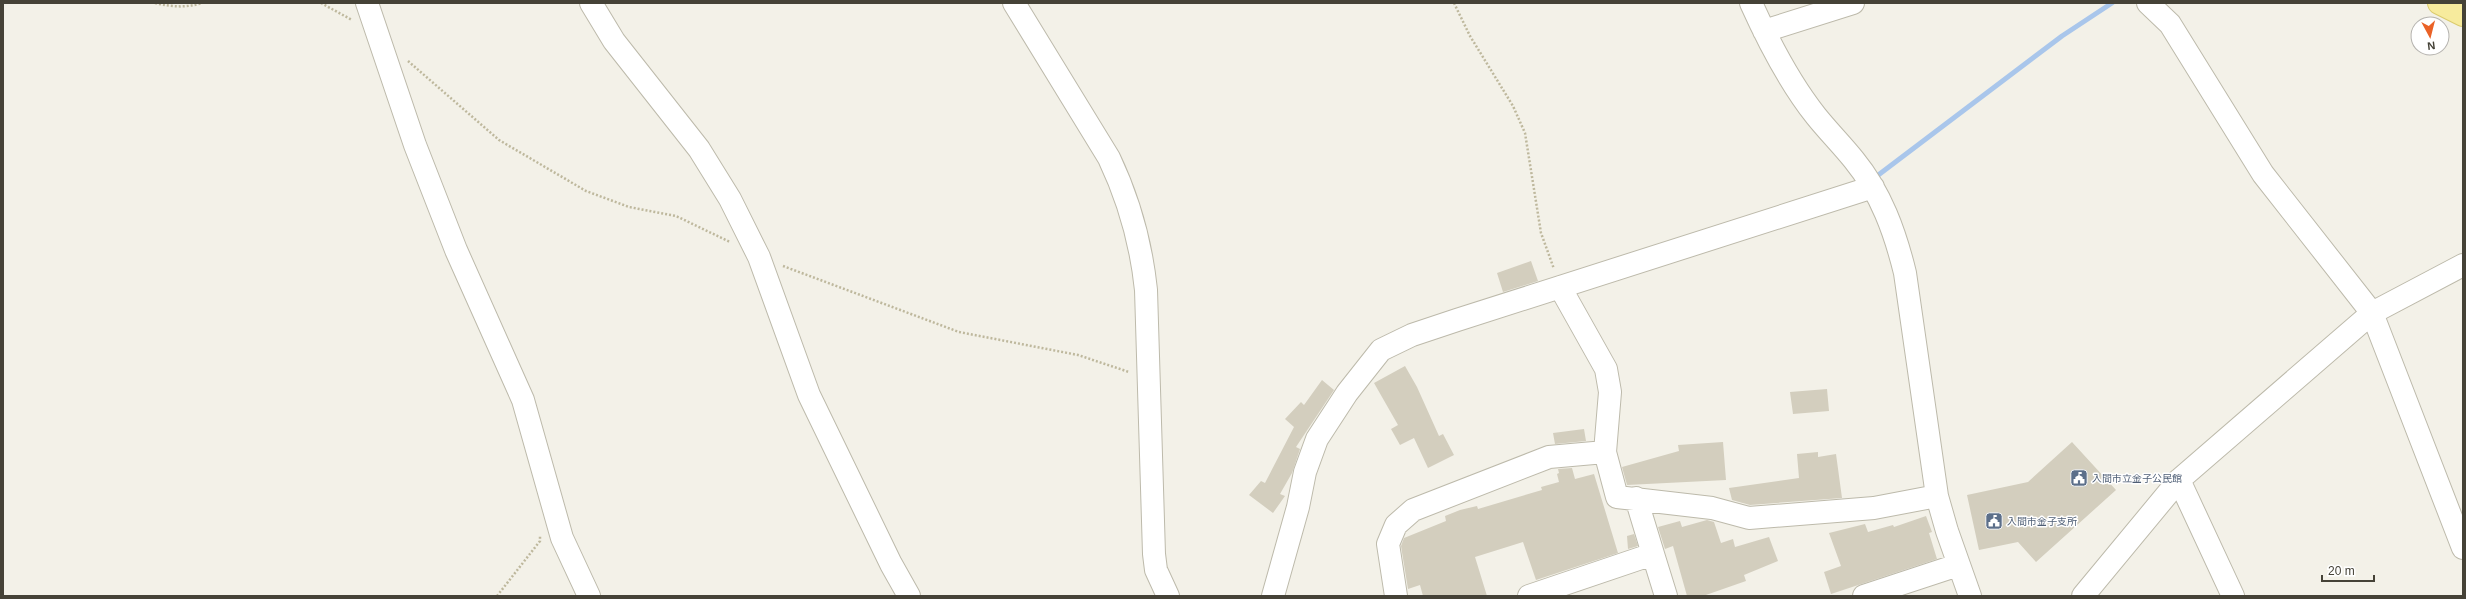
<svg xmlns="http://www.w3.org/2000/svg" width="2466" height="599" font-family="Arial,'Noto Sans JP',sans-serif">
  <style>
    .lines { fill: none; stroke-linecap: round; stroke-linejoin: round }
    .stream { stroke: #a9c6eb; stroke-width: 5 }
    .building { fill: #d3cebe }
    .minor-casing { stroke: #bdbaab; stroke-width: 24 }
    .major-casing { stroke: #dbcb6e; stroke-width: 24 }
    .path { stroke: #beb89d; stroke-width: 2.5; stroke-dasharray: 2 2; stroke-linecap: butt }
    .minor { stroke: #fff; stroke-width: 22 }
    .major { stroke: #f7eb9d; stroke-width: 22 }
    .labels { text-anchor: middle; dominant-baseline: central; stroke-width: 3; stroke-linejoin: round; paint-order: stroke }
    .service-label { font-size: 10px; fill: #4e5e75; stroke: #fff; text-anchor: start }
  </style>
  <rect width="100%" height="100%" fill="#f3f1e8"/>
  <g class="lines">
    <path class="stream" d="M1873 179 2062 36 2112 3"/>
  </g>
  <path class="building" d="M1531 261 1538 281 1503 292 1497 273Z
    M1405 366 1417 387 1439 436 1443 434 1454 455 1428 468 1414 438 1400 445 1391 429 1398 425 1374 383Z
    M1322 380 1334 390 1296 447 1300 449 1292 473 1280 494 1285 496 1273 513 1249 495 1261 481 1265 483 1294 427 1285 419 1301 402 1304 405Z
    M1827 389 1829 411 1793 414 1790 392Z
    M1584 429 1586 441 1555 444 1553 433Z
    M1723 442 1726 480 1627 485 1622 467 1679 451 1678 445Z
    M2072 442 2116 490 2036 562 2018 542 1979 550 1967 495 2028 482Z
    M1818 452V457L1836 454 1842 498 1750 505 1732 500 1729 488 1799 478 1797 454Z
    M1572 468 1575 479 1594 474 1618 553 1536 580 1523 542 1475 557 1487 596H1423L1420 585 1408 589 1401 546 1404 538 1446 521 1445 516 1460 510 1477 506 1478 509 1542 490 1541 487 1559 482 1557 474 1559 473 1558 469Z
    M1926 516 1932 532 1929 533 1937 559 1831 594 1824 572 1841 566 1829 533 1865 524 1868 532 1893 525 1894 527Z
    M1707 520 1714 522 1721 543 1733 539 1735 547 1769 537 1778 561 1744 575 1746 581 1703 596H1687L1673 546 1665 549 1658 527 1680 521 1682 527Z
    M1634 534 1638 546 1628 549 1627 536Z"/>
  <g class="lines">
    <defs>
      <path id="minor" d="M367 3 415 145 456 250 523 400 562 538 589 596
        M591 3 614 41 699 149 730 199 759 257 809 395 891 564 909 596
        M1014 3 1109 158C1129 200 1141 242 1146 290L1154 554 1156 570 1168 596
        M1751 3C1769 43 1789 82 1816 116 1828 131 1842 145 1854 160 1881 193 1895 232 1905 273L1937 496 1947 531 1970 596
        M2148 3 2170 24 2263 174 2372 313 2463 548
        M1764 31 1853 3
        M1560 287 1606 369 1610 392 1605 452 1617 497 1712 508 1749 518 1874 508 1937 496
        M2179 480 2233 596
        M1636 498 1653 554
        M1273 596 1298 507 1305 472 1317 439 1347 393 1381 350 1412 335 1457 320 1873 187
        M1396 596 1388 544 1396 525 1413 510 1549 457 1605 452
        M1529 596 1653 554 1666 596
        M1864 596 1958 565
        M2083 596 2179 480 2372 313 2463 265"/>
      <path id="major" d="M2439 3 2463 15"/>
    </defs>
    <use href="#minor" class="minor-casing"/>
    <use href="#major" class="major-casing"/>
    <path class="path" d="M155 3C172 7 186 8 202 3
      M321 3 352 20
      M1454 3 1470 36 1513 106 1525 133 1541 233 1554 269
      M408 61 499 140 586 191 629 207 676 216 730 242
      M783 266 959 332 1078 355 1129 372
      M497 596 540 541V536"/>
    <use href="#minor" class="minor"/>
    <use href="#major" class="major"/>
  </g>
  <defs>
    <symbol id="civic-square" viewBox="-11 -11 22 22"><rect x="-9" y="-9" width="18" height="18" rx="4" fill="#5c6f8a" stroke="#fff"/><path d="M-.6-6.5H3V-4.5H.6V-3L4-1V1h2V6H-6V1h2V-1L-.6-3ZM-1.2 2.5V6h2.4V2.5Z" fill="#fff"/></symbol>
  </defs>
  <g fill-rule="evenodd">
    <use href="#civic-square" x="2069" y="468" width="20" height="20"/>
    <use href="#civic-square" x="1984" y="511" width="20" height="20"/>
  </g>
  <g class="labels">
    <g class="service-label">
      <text x="2092" y="478">入間市立金子公民館</text>
      <text x="2007" y="521">入間市金子支所</text>
    </g>
  </g>
  <rect width="2466" height="599" fill="none" stroke="#454237" stroke-width="8"/>
  <g transform="translate(2430 36) rotate(173)"><circle r="19" fill="#ffffff" stroke="#b5b3af"/>
  <path d="M0-3L7 15L0 10L-7 15Z" fill="#ea6227"/>
  <text y="-6" font-size="11" font-weight="bold" text-anchor="middle" fill="#454237">N</text>
  </g>
  <path d="M2322 575v6h52v-6" fill="none" stroke="#454237" stroke-width="2"/>
  <text x="2328" y="575" font-size="12" fill="#454237" stroke="#ffffff" stroke-width="3" paint-order="stroke">20 m</text>
</svg>
